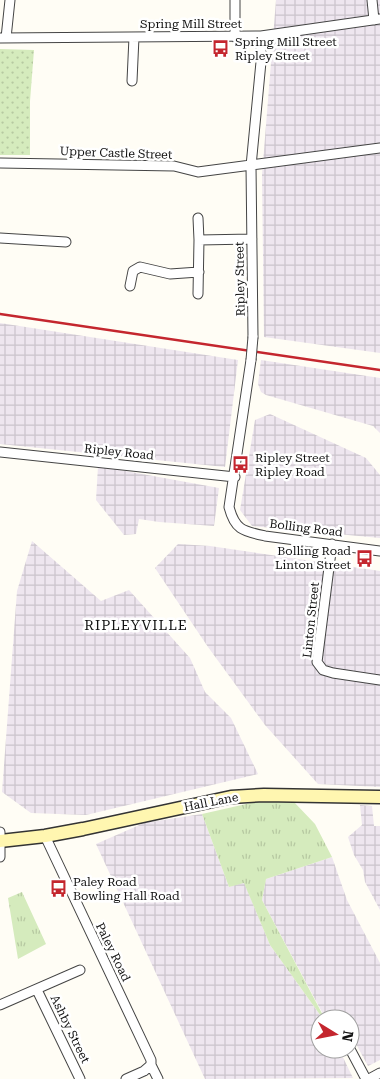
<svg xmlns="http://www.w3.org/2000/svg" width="380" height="1079" font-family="'Roboto Serif',serif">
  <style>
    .industrial { fill: url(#industrial-grid) }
    .grass { fill: url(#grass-tufts) }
    .park { fill: url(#park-dots) }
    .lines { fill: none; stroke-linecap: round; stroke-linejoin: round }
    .street-casing { stroke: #444; stroke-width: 11 }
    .secondary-casing { stroke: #333; stroke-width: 15 }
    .street { stroke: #fff; stroke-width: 9 }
    .secondary { stroke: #fff6b0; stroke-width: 12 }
    .rail { stroke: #c4262e; stroke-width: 2.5 }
    .street-bridge-casing { stroke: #444; stroke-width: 11; stroke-linecap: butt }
    .street-bridge { stroke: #fff; stroke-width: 9 }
    .labels { text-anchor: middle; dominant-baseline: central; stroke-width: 5; stroke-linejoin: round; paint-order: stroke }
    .street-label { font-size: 12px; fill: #111; stroke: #fff }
    .poi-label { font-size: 12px; fill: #111; stroke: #fff; text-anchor: start }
    .neighbourhood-label { font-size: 14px; letter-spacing: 1px; fill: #111; stroke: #fff }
  </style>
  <defs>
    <pattern id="industrial-grid" width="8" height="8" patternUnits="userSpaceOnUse" patternTransform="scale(1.25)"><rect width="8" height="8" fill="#eee6ef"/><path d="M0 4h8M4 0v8" fill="none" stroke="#cbc4cc"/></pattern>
    <pattern id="grass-tufts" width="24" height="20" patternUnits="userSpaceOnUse" patternTransform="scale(1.25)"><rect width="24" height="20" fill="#d5ebbd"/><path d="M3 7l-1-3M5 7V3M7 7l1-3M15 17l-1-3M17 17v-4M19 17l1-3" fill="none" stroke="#b6c8a1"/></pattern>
    <pattern id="park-dots" width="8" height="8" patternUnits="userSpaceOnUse" patternTransform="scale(1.25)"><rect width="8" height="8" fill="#d5ebbd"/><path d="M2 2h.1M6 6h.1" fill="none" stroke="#b6c8a1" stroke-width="1.8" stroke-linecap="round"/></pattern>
  </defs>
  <rect width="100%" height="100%" fill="#fffdf5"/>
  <path class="industrial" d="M276 0H380V353L264 337 262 175Z
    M0 323 238 360 225 467 0 444Z
    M261 360 380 378V433L373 426 266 395 261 392 258 384Z
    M270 414 366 458 380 475V538L252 526 240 510 255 420Z
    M98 466 219 488 214 526 159 522 139 519 136 534 124 535 96 500Z
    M32 541 101 601 129 590 190 658 205 692 231 718 258 774 86 815 31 813 2 792 17 591Z
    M178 544 210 546 380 571V787L318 784 265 725 208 647 155 568Z
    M360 805 372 806 374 826H380V910L365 882 363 870 354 855 348 837 362 825Z
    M202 814 229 887 244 882 270 945 323 1019H320V1049H339L353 1078 205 1079 96 844 144 823Z
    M332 857 347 900 380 963V1060L368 1066 350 1033V1019L324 1016 262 900 266 879Z"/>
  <path class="grass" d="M264 800 294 802 315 824 332 857 266 879 262 900 325 1019H323L270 945 244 883 229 887 202 814Z
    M22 892 46 944 18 959 8 898Z"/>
  <path class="park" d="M0 49 34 50 30 101V155H0Z"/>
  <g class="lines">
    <defs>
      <path id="street" d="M372 0 374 20
        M235 37V0
        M0 38 261 36 380 19
        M6 38 10 0
        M132 81 134 37
        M0 163 174 166 198 172 380 148
        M198 218 199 240
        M0 238 66 242
        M130 286 133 271 140 267 170 274 199 272
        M198 294 199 240 252 239
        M253 337 251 166 261 62V36
        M251 360 229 507C235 530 243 531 265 536L380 551
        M0 452 235 477
        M332 544 317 662 323 670 333 673 380 680
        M0 832V857
        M45 836 151 1060V1065L158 1079
        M37 990 80 1079
        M0 1005 80 970
        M333 1017 334 1019
        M350 1049 366 1079
        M126 1079 144 1071 151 1065
        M369 1079 380 1073"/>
      <path id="secondary" d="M0 841 45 836 83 829 231 797 264 795 380 797"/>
    </defs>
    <use href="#street" class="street-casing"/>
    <use href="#secondary" class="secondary-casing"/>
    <use href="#street" class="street"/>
    <use href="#secondary" class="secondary"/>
    <path class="rail" d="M0 314 380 370"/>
    <defs>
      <path id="street-bridge" d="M251 360 253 337"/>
    </defs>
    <use href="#street-bridge" class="street-bridge-casing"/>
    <use href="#street-bridge" class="street-bridge"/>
  </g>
  <defs>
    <symbol id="bus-bare" viewBox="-9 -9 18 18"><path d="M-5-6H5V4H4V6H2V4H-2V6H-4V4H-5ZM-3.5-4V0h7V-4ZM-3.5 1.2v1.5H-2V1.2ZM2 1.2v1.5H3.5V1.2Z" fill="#c4262e" stroke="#fff" stroke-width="2.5" paint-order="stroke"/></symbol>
  </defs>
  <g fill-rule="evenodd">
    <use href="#bus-bare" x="208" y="36" width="25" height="25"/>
    <use href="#bus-bare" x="228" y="452" width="25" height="25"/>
    <use href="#bus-bare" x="352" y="546" width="25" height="25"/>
    <use href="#bus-bare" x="46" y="876" width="25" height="25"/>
  </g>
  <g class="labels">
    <g class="street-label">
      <text x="191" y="24">Spring Mill Street</text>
      <text transform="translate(116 153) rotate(2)">Upper Castle Street</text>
      <text transform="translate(240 279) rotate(-91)">Ripley Street</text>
      <text transform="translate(119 452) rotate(6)">Ripley Road</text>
      <text transform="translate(306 528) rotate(7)">Bolling Road</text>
      <text transform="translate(311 620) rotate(-84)">Linton Street</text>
      <text transform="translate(211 802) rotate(-11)">Hall Lane</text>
      <text transform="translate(113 952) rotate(64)">Paley Road</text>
      <text transform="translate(70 1029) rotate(64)">Ashby Street</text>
    </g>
    <g class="poi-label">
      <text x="235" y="42">Spring Mill Street<tspan x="235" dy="14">Ripley Street</tspan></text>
      <text x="255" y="458">Ripley Street<tspan x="255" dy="14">Ripley Road</tspan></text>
      <text x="351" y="551" text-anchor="end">Bolling Road<tspan x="351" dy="14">Linton Street</tspan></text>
      <text x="73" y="882">Paley Road<tspan x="73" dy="14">Bowling Hall Road</tspan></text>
    </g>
    <g class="neighbourhood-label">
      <text x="136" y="625">RIPLEYVILLE</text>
    </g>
  </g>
  <g transform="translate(335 1034) rotate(100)"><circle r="24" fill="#ffffff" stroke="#a0a0a0"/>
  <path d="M0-4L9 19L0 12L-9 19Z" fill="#c4262e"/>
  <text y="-8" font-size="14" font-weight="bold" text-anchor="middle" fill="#111111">N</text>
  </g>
</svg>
